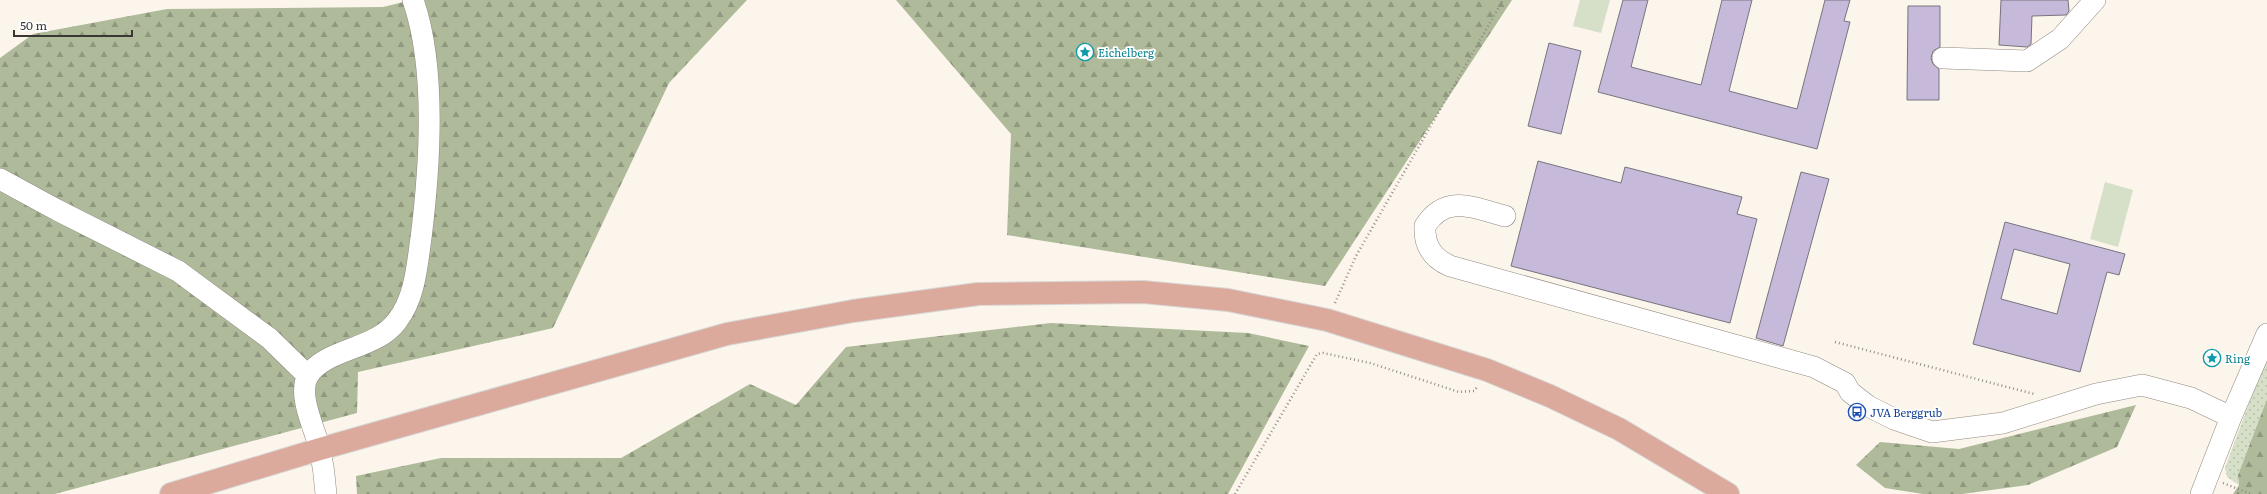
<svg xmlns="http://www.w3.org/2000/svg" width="2267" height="494" font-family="Literata,serif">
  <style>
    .grass { fill: url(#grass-dots) }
    .forest { fill: url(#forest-firs) }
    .park { fill: #d6dfc7 }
    .building { fill: #c7b9d9; stroke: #78747e; fill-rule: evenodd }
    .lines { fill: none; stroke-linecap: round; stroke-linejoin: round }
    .minor-casing { stroke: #908981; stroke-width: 22 }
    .major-casing { stroke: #d7d7d6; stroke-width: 24 }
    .path { stroke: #928e87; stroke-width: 2.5; stroke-dasharray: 1 3; stroke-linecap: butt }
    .minor { stroke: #fff; stroke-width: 21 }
    .major { stroke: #dcaa9d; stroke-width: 22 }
    .labels { text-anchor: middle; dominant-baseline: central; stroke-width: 3.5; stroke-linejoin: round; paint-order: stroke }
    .culture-label { font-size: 11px; fill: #0d838f; stroke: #fff; text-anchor: start }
    .transit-label { font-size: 11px; fill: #164399; stroke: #fff; text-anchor: start }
  </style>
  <defs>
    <pattern id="grass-dots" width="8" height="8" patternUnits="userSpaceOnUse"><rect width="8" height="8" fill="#d6dfc7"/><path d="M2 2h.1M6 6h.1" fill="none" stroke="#b8c0ab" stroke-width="1.8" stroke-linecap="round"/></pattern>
    <pattern id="forest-firs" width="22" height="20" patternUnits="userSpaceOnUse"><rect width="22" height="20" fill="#aeba9a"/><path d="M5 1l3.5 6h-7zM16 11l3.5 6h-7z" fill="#8f987e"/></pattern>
  </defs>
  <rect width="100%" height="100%" fill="#fcf5eb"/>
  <path class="grass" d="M2267 355V399L2238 475 2239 485 2227 477 2225 468Z"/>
  <path class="forest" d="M412 0H747L669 83 553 328 358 372 357 413 55 494H0V58L33 34 167 9 383 7Z
    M896 0H1512L1325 286 1007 235 1011 134Z
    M1051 323 1248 333 1309 346 1228 494H357L356 476 441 458H621L750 384 796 405 846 347Z
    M2267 399V494H2233L2239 485 2238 475Z
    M2136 405 2117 447 2028 485 1962 494H1923L1885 488 1856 465 1880 442 1959 449Z"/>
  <path class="park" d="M1580 0H1610L1601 33 1573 26Z
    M2105 182 2133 190 2118 247 2090 239Z"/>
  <path class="building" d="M1623 0H1648L1631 67 1701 85 1722 0H1752L1729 91 1797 109 1825 0H1850L1844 21 1850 22 1817 149 1598 92Z
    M2001 0H2068L2069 11 2066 15 2032 16 2031 44 2027 47 1999 45Z
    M1908 6H1940V47L1933 51 1931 58 1933 64 1939 69V100H1907Z
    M1549 43 1581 51 1561 134 1528 126Z
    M1538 161 1621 183 1625 167 1742 197 1737 214 1757 219 1730 323 1511 266Z
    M1801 172 1829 179 1783 346 1756 338Z
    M2005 222 2125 254 2119 275 2107 272 2080 372 1973 344ZM2014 249 2070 264 2057 314 2001 299Z"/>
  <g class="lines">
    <defs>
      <path id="minor" d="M1943 58 2027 61 2060 39 2095 0
        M0 179 57 210 178 271 269 338 308 376
        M1505 216C1474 208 1446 193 1425 226 1424 245 1432 258 1450 266L1814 367 1845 383 1850 392 1868 406 1894 419 1932 432 2003 423 2096 394 2142 385 2191 398 2231 417
        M326 494C325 479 323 464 320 449 315 430 297 394 308 376 325 348 376 350 397 321 415 298 417 266 421 238 430 166 437 69 413 0
        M2201 494 2231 417 2267 334"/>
      <path id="major" d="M171 494 320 449 727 334 853 311 978 294 1143 292 1228 300 1327 320 1487 370 1550 396 1619 429 1728 494"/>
    </defs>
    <use href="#minor" class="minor-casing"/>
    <use href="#major" class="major-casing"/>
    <path class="path" d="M1335 303 1356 256 1503 0
      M1835 342 2034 394
      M2223 483 2251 494
      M1235 494 1317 354 1323 353 1370 363 1459 392 1474 391 1478 386"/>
    <use href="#minor" class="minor"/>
    <use href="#major" class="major"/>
  </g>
  <defs>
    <symbol id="sight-ring" viewBox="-11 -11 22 22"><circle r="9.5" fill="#fff" stroke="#0f9aa8" stroke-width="1.5"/><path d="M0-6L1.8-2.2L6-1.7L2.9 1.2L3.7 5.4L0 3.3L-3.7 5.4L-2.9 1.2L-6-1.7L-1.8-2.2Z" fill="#0f9aa8"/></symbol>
    <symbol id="bus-ring" viewBox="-11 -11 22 22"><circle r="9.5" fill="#fff" stroke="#1a4fb4" stroke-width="1.5"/><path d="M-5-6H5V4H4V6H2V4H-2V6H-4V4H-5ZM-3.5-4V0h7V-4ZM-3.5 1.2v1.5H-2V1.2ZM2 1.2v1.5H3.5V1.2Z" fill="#1a4fb4"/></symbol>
  </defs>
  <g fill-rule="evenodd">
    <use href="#sight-ring" x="1075" y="42" width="20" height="20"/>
    <use href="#sight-ring" x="2202" y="348" width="20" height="20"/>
    <use href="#bus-ring" x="1847" y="402" width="20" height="20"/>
  </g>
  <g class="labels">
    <g class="culture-label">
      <text x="1098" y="52">Eichelberg</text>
      <text x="2225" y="358">Ring</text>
    </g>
    <g class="transit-label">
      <text x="1870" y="412">JVA Berggrub</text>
    </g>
  </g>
  <path d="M14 30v6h118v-6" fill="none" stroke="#393733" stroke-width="2"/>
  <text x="20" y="30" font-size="12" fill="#393733" stroke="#ffffff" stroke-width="3" paint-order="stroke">50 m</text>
</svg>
